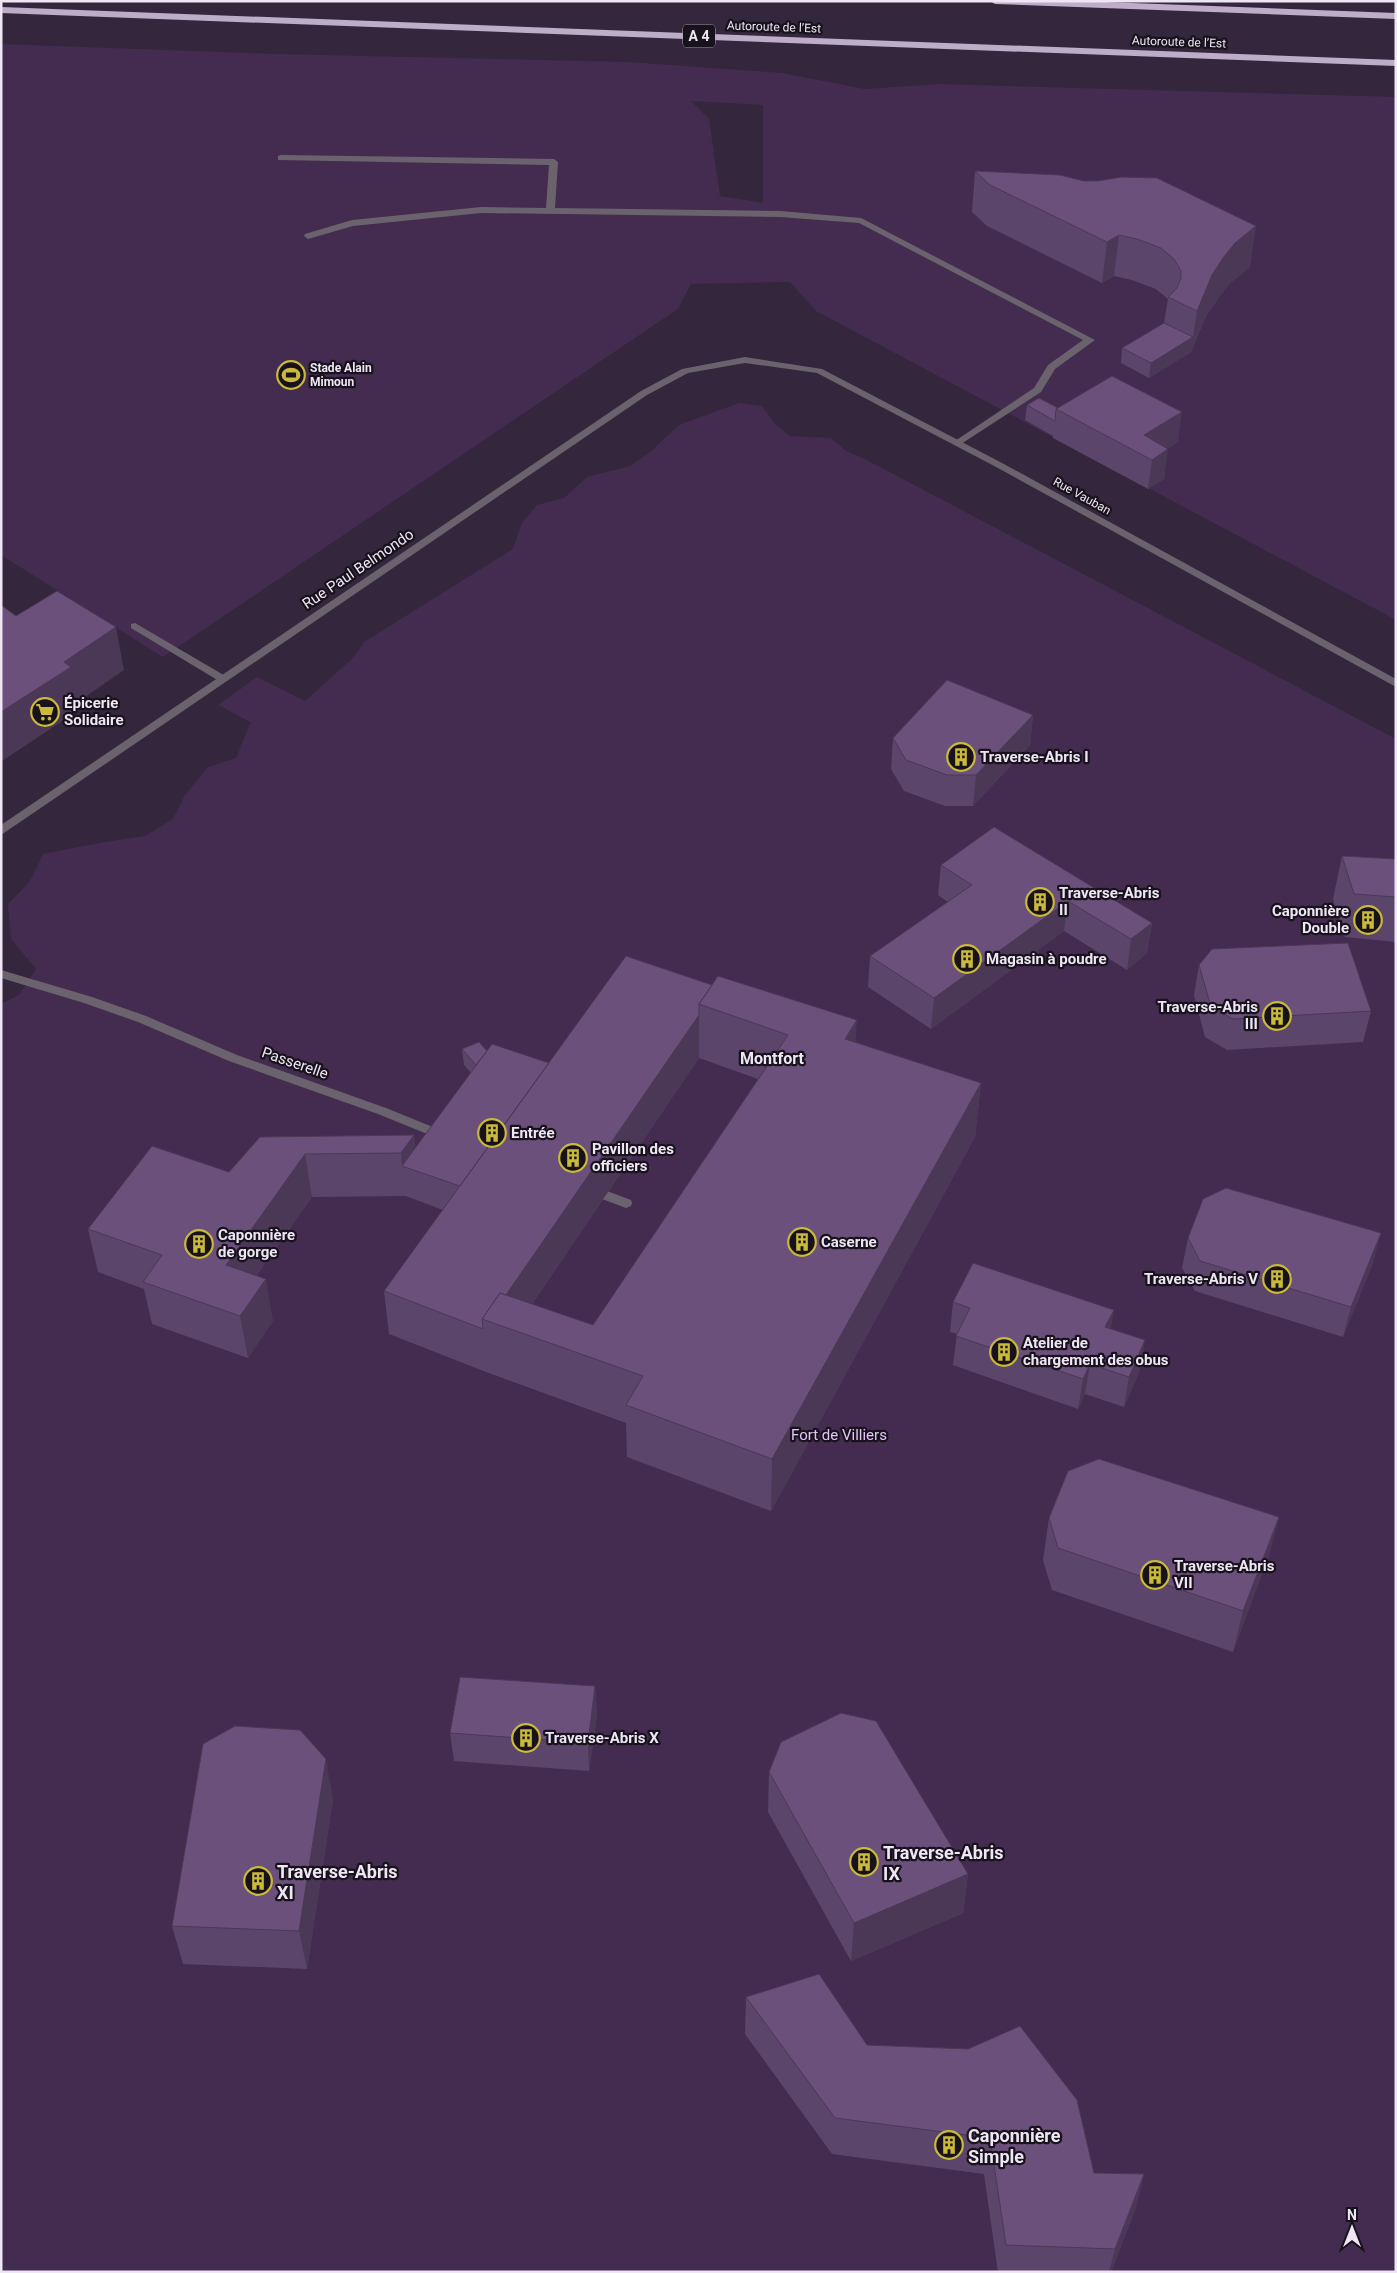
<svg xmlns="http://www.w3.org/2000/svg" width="1397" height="2273" font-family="Roboto,sans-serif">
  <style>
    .green { fill: #432c50; fill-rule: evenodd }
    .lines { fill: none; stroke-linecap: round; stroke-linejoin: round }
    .service { fill: #6a636e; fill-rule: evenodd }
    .minor { fill: #6a636e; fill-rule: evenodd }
    .motorway { fill: #beadc9; fill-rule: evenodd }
    .wall { fill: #5c456a; fill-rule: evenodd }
    .shaded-wall { fill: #4b3856 }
    .building { fill: #6b507b; stroke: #4b3856 }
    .labels { text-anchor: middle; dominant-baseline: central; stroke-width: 4.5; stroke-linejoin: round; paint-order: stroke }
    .far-street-label { font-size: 12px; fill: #eee6f4; stroke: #18121c }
    .far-poi-label { font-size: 12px; font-weight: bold; fill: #eee6f4; stroke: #18121c; text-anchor: start }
    .shield { fill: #18121c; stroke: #aea6b3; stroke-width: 1 }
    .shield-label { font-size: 14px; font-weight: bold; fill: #eee6f4 }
    .street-label { font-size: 15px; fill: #eee6f4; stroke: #18121c }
    .poi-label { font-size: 15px; font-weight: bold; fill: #eee6f4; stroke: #18121c; text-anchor: start }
    .park-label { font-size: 15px; fill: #e4c3fa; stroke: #18121c }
    .neighbourhood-label { font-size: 16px; font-weight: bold; fill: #eee6f4; stroke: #18121c }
    .near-poi-label { font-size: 18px; font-weight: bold; fill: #eee6f4; stroke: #18121c; text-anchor: start }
  </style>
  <rect width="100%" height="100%" fill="#34263c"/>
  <path class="green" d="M1 44 276 54 628 62 782 73 865 89 940 84 1396 97V620L816 311 790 282 691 284 678 309 163 657 1 555ZM691 101 763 105V203L720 196 709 119Z
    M739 403 762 406 775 424 790 436 831 438 846 451 865 459 1396 739V2272H1V1004L19 995 36 969 11 939 8 904 30 881 43 854 99 843 145 836 173 819 185 795 208 767 236 758 250 724 252 723 218 705 257 677 305 701 354 657 364 642 513 549 522 523 537 505 564 498 587 477 630 466 650 452 679 425Z"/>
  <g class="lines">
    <path class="service" d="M281 155 554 159 558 162 555 208 780 211 861 218 1095 340 1055 369 1041 392 958 446 955 445V441L1034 388 1048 365 1083 340 859 223 780 217 481 213 353 226 308 239 304 236 305 234 352 220 481 207 546 208 549 165 278 160V156Z
      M135 623 227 677 228 679 227 681H219L131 628V624Z
      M1 970 92 997 146 1016 237 1055 386 1108 445 1132 447 1135 441 1140 437 1138 378 1114 229 1061 138 1022 84 1003 1 978Z
      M607 1191 631 1200 632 1203 631 1206 626 1208 602 1199 601 1196 602 1193Z"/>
    <path class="minor" d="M745 357 822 369 1004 464 1396 679V687L998 468 817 373 745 363 688 373 647 395 1 835V825L641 391 682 369Z"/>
    <path class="motorway" d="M990 1H1078L1396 13V19L995 4Z
      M1 7 1396 60V66L1 13Z"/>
  </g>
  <path class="wall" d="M975 171 1250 267 1229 284 1217 300 1206 316 1191 352 1149 378 1121 363 1122 348 1164 323 1168 299 1156 289 1132 280 1114 276 1102 283 987 226 972 212Z
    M1027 405 1058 408 1178 442 1167 449 1164 479 1148 489 1053 438V436L1025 420Z
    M1033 715 1030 745 973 806H945L904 791 891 769 893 738Z
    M1342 856 1396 859V942L1345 937 1333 899Z
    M941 865 1152 923 1147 953 1127 970 1064 931 931 1029 868 987 870 956 948 902 938 895Z
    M626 956 855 1043 981 1083 975 1137 771 1511 627 1457 626 1423 486 1372 389 1334 384 1291 443 1210 406 1196 312 1197 257 1275 273 1321 248 1358 152 1324 144 1289 98 1272 88 1229 229 1172 260 1137 414 1135 415 1148 471 1073 464 1065 462 1049 487 1051 549 1063ZM699 1058 758 1079 593 1325 532 1304Z
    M1199 965 1371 1011 1363 1042 1227 1050 1205 1037 1194 995Z
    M1188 1238 1373 1263 1343 1337 1195 1291 1182 1268Z
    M953 1302 1111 1328 1140 1370 1124 1407 1085 1394 1078 1409 953 1365 957 1334 950 1332Z
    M1279 1517 1268 1558 1233 1652 1052 1590 1043 1560 1049 1518Z
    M595 1686 597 1715 589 1771 454 1761 450 1733Z
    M769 1772 968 1874 963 1913 851 1961 768 1812Z
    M333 1799 307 1969 183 1964 172 1926Z
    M746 1997 1094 2173 1144 2174 1135 2210 1111 2272H998L984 2174 832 2154 745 2034Z"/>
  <path class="shaded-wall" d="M1256 226 1250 267 1229 284 1217 300 1206 316 1191 352 1149 378 1151 363 1193 337 1197 311 1212 275 1223 258 1235 243Z
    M1119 235 1114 276 1102 283 1107 242Z
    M1182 412 1178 442 1151 459 1144 435Z
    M1168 449 1164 479 1148 489 1152 460Z
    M116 627 124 670 78 702 79 710 2 761 1 757V712L64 662Z
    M1033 715 1030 745 973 806 976 775Z
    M1068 901 1064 931 931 1029 934 998Z
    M1152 923 1147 953 1127 970 1131 939Z
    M699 1015V1058L514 1330 488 1321Z
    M857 1020 854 1074 845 1039Z
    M981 1083 975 1137 771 1511 772 1459Z
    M414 1135 418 1172 402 1166 401 1153Z
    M305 1154 312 1197 234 1307 226 1265Z
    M1381 1233 1373 1263 1343 1337 1351 1307Z
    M266 1279 273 1321 248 1358 240 1316Z
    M1114 1310 1109 1340 1105 1327Z
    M1145 1340 1140 1370 1124 1407 1129 1377Z
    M1090 1364 1085 1394 1078 1409 1083 1379Z
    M1279 1517 1268 1558 1233 1652 1243 1611Z
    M595 1686 597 1715 589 1771 588 1743Z
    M326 1759 333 1799 307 1969 299 1931Z
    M968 1874 963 1913 851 1961 854 1923Z
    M1144 2174 1135 2210 1111 2272H1109L1115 2249Z"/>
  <path class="building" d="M975 171 1060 175 1084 181H1097L1122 177 1157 178 1256 226 1235 243 1223 258 1212 275 1197 311 1168 297 1177 288 1181 278V271L1174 259 1161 248 1137 239 1119 235 1107 242 990 185Z
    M1164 323 1193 337 1151 363 1122 348Z
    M1112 376 1182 412 1144 435 1168 449 1152 460 1056 409Z
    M1039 398 1058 408 1056 409 1055 421 1027 405Z
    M57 591 116 627 64 662 71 667 1 712V605L16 616Z
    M947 680 1033 715 976 775H947L906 760 893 738Z
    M994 827 1152 923 1131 939 1068 901 934 998 870 956 972 885 941 865Z
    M1342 856 1396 859V897L1354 894Z
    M1348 943 1371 1011 1233 1019 1211 1007 1199 965 1212 949Z
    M626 956 712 985 699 1004V1015L506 1295 500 1293 482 1319 483 1329 384 1291Z
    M718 976 857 1020 845 1039 981 1083 772 1459 626 1405 643 1376 482 1319 500 1293 593 1325 788 1035 699 1004Z
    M479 1042 487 1051 476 1065 462 1049Z
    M492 1044 549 1063 460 1186 402 1166Z
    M414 1135 401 1153 305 1154 226 1265 266 1279 240 1316 143 1282 162 1255 88 1229 152 1146 229 1172 260 1137Z
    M1226 1188 1381 1233 1351 1307 1200 1261 1188 1238 1203 1199Z
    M973 1263 1114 1310 1105 1327 1145 1340 1129 1377 1090 1364 1083 1379 956 1336 970 1308 953 1302Z
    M1099 1459 1279 1517 1243 1611 1058 1548 1049 1518 1068 1471Z
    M460 1677 595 1686 588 1743 450 1733Z
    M841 1713 876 1721 968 1874 854 1923 769 1772 781 1742Z
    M235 1726 300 1730 326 1759 299 1931 172 1926 203 1744Z
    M819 1974 867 2045 968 2049 1020 2026 1077 2100 1094 2173 1144 2174 1115 2249 1006 2245 990 2138 835 2118 746 1997Z"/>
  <defs>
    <symbol id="stadium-ring" viewBox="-11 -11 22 22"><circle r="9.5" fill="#18121c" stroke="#caba3a" stroke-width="1.5"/><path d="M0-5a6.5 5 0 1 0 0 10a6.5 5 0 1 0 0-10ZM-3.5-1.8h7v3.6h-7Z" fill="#caba3a"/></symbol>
    <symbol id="supermarket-ring" viewBox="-11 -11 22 22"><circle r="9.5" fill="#18121c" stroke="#caba3a" stroke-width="1.5"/><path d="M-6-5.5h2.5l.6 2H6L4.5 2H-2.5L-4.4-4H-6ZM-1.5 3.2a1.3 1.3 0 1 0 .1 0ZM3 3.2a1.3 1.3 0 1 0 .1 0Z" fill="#caba3a"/></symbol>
    <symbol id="building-ring" viewBox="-11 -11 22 22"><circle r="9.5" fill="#18121c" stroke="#caba3a" stroke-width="1.5"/><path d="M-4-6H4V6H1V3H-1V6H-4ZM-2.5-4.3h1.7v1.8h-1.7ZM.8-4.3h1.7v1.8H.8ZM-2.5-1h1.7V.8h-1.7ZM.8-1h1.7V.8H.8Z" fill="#caba3a"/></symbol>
  </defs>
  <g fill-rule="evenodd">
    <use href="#stadium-ring" x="275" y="359" width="32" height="32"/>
    <use href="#supermarket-ring" x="29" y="696" width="32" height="32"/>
    <use href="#building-ring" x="945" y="741" width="32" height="32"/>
    <use href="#building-ring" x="1024" y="886" width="32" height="32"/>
    <use href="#building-ring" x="1352" y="904" width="32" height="32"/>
    <use href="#building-ring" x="951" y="943" width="32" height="32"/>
    <use href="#building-ring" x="1261" y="1000" width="32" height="32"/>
    <use href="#building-ring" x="476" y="1117" width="32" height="32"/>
    <use href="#building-ring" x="557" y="1142" width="32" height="32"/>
    <use href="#building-ring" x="786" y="1226" width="32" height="32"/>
    <use href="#building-ring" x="183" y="1228" width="32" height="32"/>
    <use href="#building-ring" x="1261" y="1263" width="32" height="32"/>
    <use href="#building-ring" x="988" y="1336" width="32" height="32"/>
    <use href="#building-ring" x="1139" y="1559" width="32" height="32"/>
    <use href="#building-ring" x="510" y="1722" width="32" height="32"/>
    <use href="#building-ring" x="848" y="1846" width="32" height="32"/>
    <use href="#building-ring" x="242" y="1865" width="32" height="32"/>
    <use href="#building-ring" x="933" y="2129" width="32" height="32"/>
  </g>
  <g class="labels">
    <g class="far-street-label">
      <text transform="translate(774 27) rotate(2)">Autoroute de l’Est</text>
      <text transform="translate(1179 42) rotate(2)">Autoroute de l’Est</text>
      <text transform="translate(1082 496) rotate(29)">Rue Vauban</text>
    </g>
    <g class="far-poi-label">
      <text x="310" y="368">Stade Alain<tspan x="310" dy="14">Mimoun</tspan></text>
    </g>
    <rect class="shield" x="683" y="24.5" width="32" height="23" rx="4"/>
    <g class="shield-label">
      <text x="699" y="36">A 4</text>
    </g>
    <g class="street-label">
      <text transform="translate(358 569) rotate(-34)">Rue Paul Belmondo</text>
      <text transform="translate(295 1063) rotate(19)">Passerelle</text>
    </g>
    <g class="poi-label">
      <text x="64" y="703">Épicerie<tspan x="64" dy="17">Solidaire</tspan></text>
      <text x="980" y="757">Traverse-Abris I</text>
      <text x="1059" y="893">Traverse-Abris<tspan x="1059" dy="17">II</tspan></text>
      <text x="1349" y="911" text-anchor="end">Caponnière<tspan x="1349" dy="17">Double</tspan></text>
      <text x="986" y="959">Magasin à poudre</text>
      <text x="1258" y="1007" text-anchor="end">Traverse-Abris<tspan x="1258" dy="17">III</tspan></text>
      <text x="511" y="1133">Entrée</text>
      <text x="592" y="1149">Pavillon des<tspan x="592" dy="17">officiers</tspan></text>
      <text x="218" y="1235">Caponnière<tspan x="218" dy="17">de gorge</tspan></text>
      <text x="821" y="1242">Caserne</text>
      <text x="1258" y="1279" text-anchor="end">Traverse-Abris V</text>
      <text x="1023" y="1343">Atelier de<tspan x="1023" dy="17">chargement des obus</tspan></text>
      <text x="1174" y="1566">Traverse-Abris<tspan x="1174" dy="17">VII</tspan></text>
      <text x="545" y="1738">Traverse-Abris X</text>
    </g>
    <g class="park-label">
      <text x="839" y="1435">Fort de Villiers</text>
    </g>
    <g class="neighbourhood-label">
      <text x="772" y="1058">Montfort</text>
    </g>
    <g class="near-poi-label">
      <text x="883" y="1852">Traverse-Abris<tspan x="883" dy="21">IX</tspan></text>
      <text x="277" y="1871">Traverse-Abris<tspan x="277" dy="21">XI</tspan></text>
      <text x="968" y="2135">Caponnière<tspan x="968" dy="21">Simple</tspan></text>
    </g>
  </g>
  <rect width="1397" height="2273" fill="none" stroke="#eee6f4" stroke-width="5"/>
  <g transform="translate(1352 2228)" stroke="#18121c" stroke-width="4" paint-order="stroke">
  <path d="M0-4L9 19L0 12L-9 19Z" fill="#eee6f4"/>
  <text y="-8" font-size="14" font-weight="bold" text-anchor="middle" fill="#eee6f4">N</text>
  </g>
</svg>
